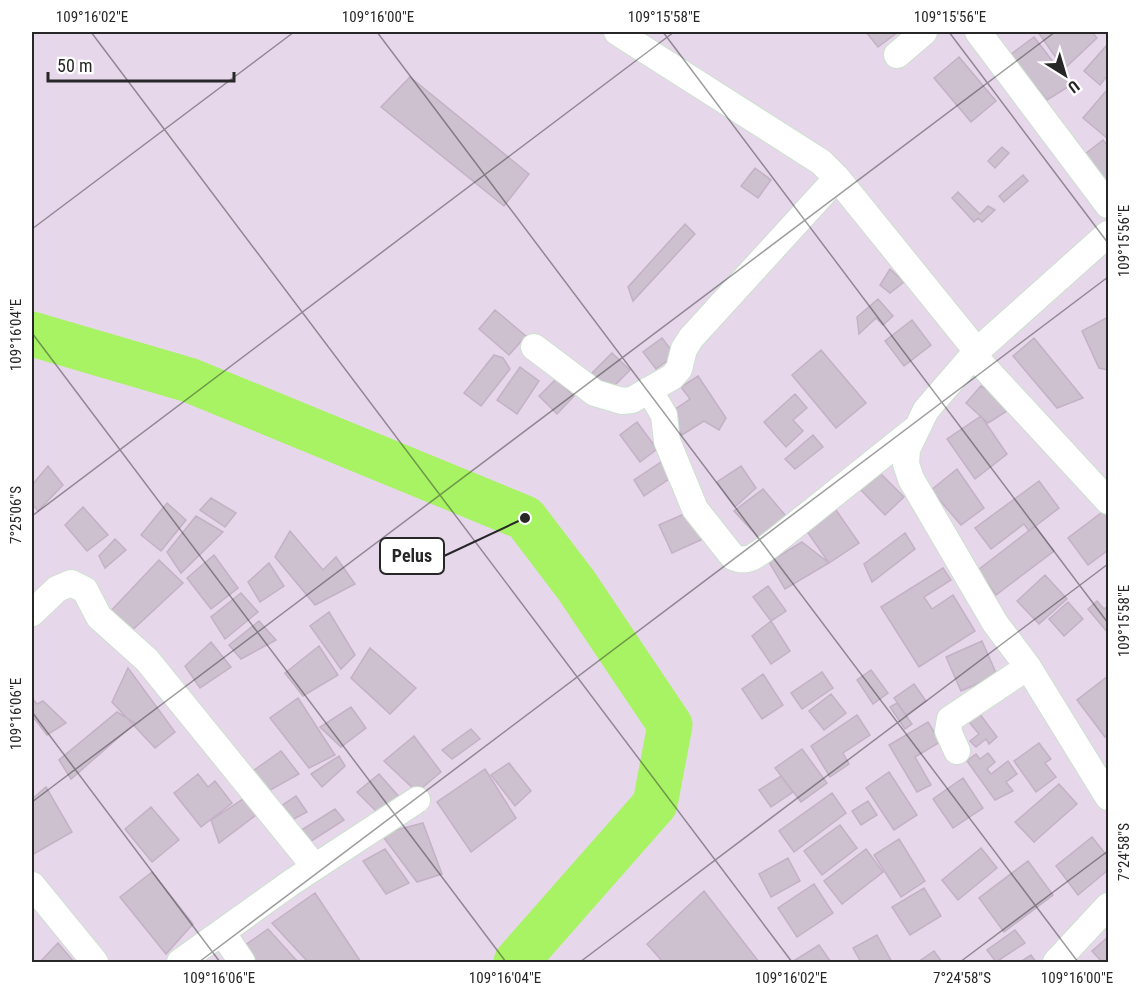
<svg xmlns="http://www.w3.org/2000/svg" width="1140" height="994" font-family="'Roboto Condensed',sans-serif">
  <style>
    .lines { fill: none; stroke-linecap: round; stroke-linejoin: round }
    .river { stroke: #a7f364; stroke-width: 45 }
    .building { fill: #cdc0cf; stroke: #c4b1c5; stroke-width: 1.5 }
    .minor-casing { stroke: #cce1ce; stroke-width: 28 }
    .minor { stroke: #fff; stroke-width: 26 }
    .ticks { fill: none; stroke: #272727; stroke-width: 1.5; stroke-opacity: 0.45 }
    .leader { fill: none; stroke: #272727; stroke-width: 2 }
    .callout-dot { fill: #272727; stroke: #fff; stroke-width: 2 }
    .callout { fill: #fff; stroke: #272727; stroke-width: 2 }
    .callout-label { font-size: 18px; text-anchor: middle; font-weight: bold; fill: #272727 }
    .neatline { fill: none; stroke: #272727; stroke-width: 2 }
    .ticks-label { font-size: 15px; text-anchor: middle; fill: #272727 }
  </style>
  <rect width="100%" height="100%" fill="#e7d7eb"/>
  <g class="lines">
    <path class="river" d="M32 334 189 380 525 518 576 585 670 725 655 804 516 962"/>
  </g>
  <path class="building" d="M866 32H898L878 47Z
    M1038 32H1092L1097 38 1064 69Z
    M1034 37 1071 85 1047 100 1010 55Z
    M1106 46 1108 49V75L1100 85 1084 71Z
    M959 57 996 101 971 122 934 78Z
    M410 77 529 174 504 206 381 107Z
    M1106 91 1108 93V139L1083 118Z
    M1103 140 1108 146V186L1081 157Z
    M1002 147 1009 153 995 168 988 161Z
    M755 168 771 180 758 198 741 186Z
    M1023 175 1028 181 1004 202 999 196Z
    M958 192 980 214 988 206 995 210 982 222 978 218 974 222 952 198Z
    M685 224 695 234 633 301 628 287Z
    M890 269 904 282 890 293 880 285Z
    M878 299 893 316 883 325 876 318 859 334 857 317Z
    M495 310 526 336 509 355 479 329Z
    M1108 317V370L1099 368 1082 331Z
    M912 320 931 345 904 366 885 341Z
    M662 338 675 355 656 369 643 352Z
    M1034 338 1083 398 1057 408 1013 356Z
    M821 350 866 403 836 428 792 375Z
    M612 353 630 370 608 392 590 375Z
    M494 355 503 358 510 369 481 406 464 393Z
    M520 367 539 381 517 414 497 400Z
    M698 376 726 418 719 430 704 421 682 435 668 414 690 399 681 387Z
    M556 379 574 396 557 414 539 396Z
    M981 386 1005 401 1010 409 988 423 966 403Z
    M795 394 807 408 793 420 803 431 786 447 764 422Z
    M981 416 1007 454 975 479 947 439Z
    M637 422 657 449 640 462 620 435Z
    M813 435 823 447 795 469 785 459Z
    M664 460 675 475 644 496 634 480Z
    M48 466 63 485 38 511 32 504V485Z
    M741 466 756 488 735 507 717 482Z
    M957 469 984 508 961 525 931 490Z
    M877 470 904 497 885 515 859 488Z
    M1039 481 1059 508 1029 531 1024 524 991 549 975 528Z
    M763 489 791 522 761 540 734 511Z
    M211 498 236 513 225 527 200 510Z
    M167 503 186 520 161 551 141 535Z
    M83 507 108 535 87 551 65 525Z
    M693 510 705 538 672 553 659 525Z
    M836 510 859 543 829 563 806 530Z
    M1105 510 1108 514V550L1088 565 1068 538Z
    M196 516 223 532 181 573 167 552Z
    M1035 526 1054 551 996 595 978 570Z
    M290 531 323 570 336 557 355 584 315 605 275 557Z
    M905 533 915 549 872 582 864 564Z
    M115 539 126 550 105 568 99 556Z
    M802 542 829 563 785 589 769 562Z
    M214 555 238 588 211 609 187 578Z
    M159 560 183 583 126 636 106 616Z
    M269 563 284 586 260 602 248 582Z
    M943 568 951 580 924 597 932 609 953 595 975 631 919 667 881 607Z
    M1045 575 1067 599 1039 624 1017 601Z
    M768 586 786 611 771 621 753 597Z
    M241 593 258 612 225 639 211 617Z
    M1097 601 1104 609 1108 606V633L1088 609Z
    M1068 602 1083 619 1064 636 1049 619Z
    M329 612 355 655 341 669 310 626Z
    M259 621 276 640 241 659 229 645Z
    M771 621 790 651 771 664 752 636Z
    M982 641 997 675 961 691 946 657Z
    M211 642 231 667 200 688 185 666Z
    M319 646 338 675 303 696 285 673Z
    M370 648 416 688 390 714 351 678Z
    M128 668 175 732 155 748 112 702Z
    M871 670 888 693 873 704 857 680Z
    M822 672 833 688 802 709 791 693Z
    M763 674 783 705 762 719 742 689Z
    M1108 676V734L1105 737 1077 700Z
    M914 684 926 701 906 715 894 698Z
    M831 694 846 713 824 730 809 711Z
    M32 698 37 704 43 701 66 723 47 735 34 718 32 719Z
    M298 698 335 755 309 768 270 718Z
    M897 703 912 724 905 729 890 707Z
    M351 707 366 728 341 747 320 727Z
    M117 712 135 723 71 779 59 760Z
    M979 713 997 737 989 744 986 739 976 747 970 741 979 734 968 721Z
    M857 715 870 735 843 753 849 764 830 777 811 746Z
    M928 722 940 742 915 757 931 785 917 792 889 745Z
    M471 729 480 739 452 759 442 750Z
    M414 736 441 772 417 792 384 761Z
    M1039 743 1051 759 1045 763 1056 777 1036 792 1014 761Z
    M802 749 827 783 801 802 775 768Z
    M281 751 299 774 263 794 250 773Z
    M988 753 995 762 987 769 991 774 1008 761 1017 774 1006 782 1013 791 995 800 967 761 976 754 980 759Z
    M339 756 345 766 322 787 311 774Z
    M509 763 531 791 515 806 491 775Z
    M485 769 516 818 471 852 437 802Z
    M889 772 917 815 894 830 866 788Z
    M198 774 208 787 215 781 232 803 201 827 174 793Z
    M379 774 402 800 379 814 357 792Z
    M781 776 793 792 771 807 759 790Z
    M963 778 983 808 953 828 933 799Z
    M1059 784 1077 804 1034 842 1015 822Z
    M46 787 72 832 32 855V799Z
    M832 793 846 813 794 852 779 831Z
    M296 796 307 812 288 822 278 808Z
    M243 799 256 815 219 843 211 820Z
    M868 801 877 815 861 825 852 811Z
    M151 807 179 840 152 862 125 829Z
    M335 809 344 820 302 847 292 836Z
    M423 823 442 874 417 882 381 834Z
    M840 825 857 848 822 875 804 851Z
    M1092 837 1108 857V870L1078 895 1056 866Z
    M899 839 925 881 901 897 874 855Z
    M981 848 997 868 958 900 942 880Z
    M385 849 409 883 386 894 363 861Z
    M866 849 883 872 842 904 824 881Z
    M788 858 800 881 771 897 759 874Z
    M1028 861 1053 895 1004 932 979 898Z
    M152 872 193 924 166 954 120 897Z
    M814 884 833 913 797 937 778 908Z
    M924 888 941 916 910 935 892 907Z
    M704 891 759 962H663L647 944Z
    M315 893 361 962H308L272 923Z
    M268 929 298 962H250L241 948Z
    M1015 930 1025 943 996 962 987 950Z
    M877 935 892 962H861L853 948Z
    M1108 937V962H1102L1092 951Z
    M58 943 74 962H40Z
    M819 945 831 962H792Z
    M934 951 942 962H918Z
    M1031 955 1036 962H1020Z"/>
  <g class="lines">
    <defs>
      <path id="minor" d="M617 32 821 162 837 178 977 351
        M978 32 1108 205
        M897 55 924 32
        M1108 234 977 351 926 410 907 449 906 464 911 479 995 623 1028 667 1108 797
        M534 347 595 393 622 401 632 400 672 377 679 369 684 349 691 338 837 178
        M974 356 1108 501
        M649 390 664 415 667 441 695 509 733 557C748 564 756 555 769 546L914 430
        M32 613 57 589 71 583 85 590 99 617 147 660 315 867
        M957 751 948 731 950 719 1028 667
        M32 885 95 962
        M222 932 242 962
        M180 962 292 882 417 800
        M1056 962 1108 906"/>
    </defs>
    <use href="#minor" class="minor-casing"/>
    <use href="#minor" class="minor"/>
  </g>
  <path class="ticks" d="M91 32 792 962M377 32 1078 962M663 32 1108 623M949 32 1108 243M32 229 294 32M32 333 506 962M32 516 674 32M32 712 220 962M32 802 1055 32M199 962 1108 277M580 962 1108 564M960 962 1108 851"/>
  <path class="leader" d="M525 518L444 556"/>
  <circle class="callout-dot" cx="525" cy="518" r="6"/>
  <rect class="callout" x="380" y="538" width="64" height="36" rx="6"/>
  <g class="callout-label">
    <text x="412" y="562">Pelus</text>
  </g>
  <rect width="1140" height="994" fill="none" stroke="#ffffff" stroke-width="66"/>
  <g transform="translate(1065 75) rotate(143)" stroke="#ffffff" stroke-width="4.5" paint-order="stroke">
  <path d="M0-4.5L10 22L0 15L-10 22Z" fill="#272727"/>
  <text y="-9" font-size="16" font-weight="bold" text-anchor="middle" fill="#272727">U</text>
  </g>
  <path d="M48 72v9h186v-9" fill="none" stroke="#272727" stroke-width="3"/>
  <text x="57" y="72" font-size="18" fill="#272727" stroke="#ffffff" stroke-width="4.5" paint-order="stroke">50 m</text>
  <rect x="33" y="33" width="1074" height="928" class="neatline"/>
  <g class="ticks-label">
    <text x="92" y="22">109°16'02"E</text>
    <text x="378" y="22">109°16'00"E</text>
    <text x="664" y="22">109°15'58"E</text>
    <text x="950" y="22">109°15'56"E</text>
    <text transform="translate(1124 241) rotate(-90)" y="5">109°15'56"E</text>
    <text transform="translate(16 335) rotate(-90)" y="5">109°16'04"E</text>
    <text transform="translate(16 515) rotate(-90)" y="5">7°25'06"S</text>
    <text transform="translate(1124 621) rotate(-90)" y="5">109°15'58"E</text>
    <text transform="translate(16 714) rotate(-90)" y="5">109°16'06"E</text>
    <text transform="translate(1124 852) rotate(-90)" y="5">7°24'58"S</text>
    <text x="219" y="983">109°16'06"E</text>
    <text x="505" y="983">109°16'04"E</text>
    <text x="791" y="983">109°16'02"E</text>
    <text x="962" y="983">7°24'58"S</text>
    <text x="1077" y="983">109°16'00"E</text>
  </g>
</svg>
